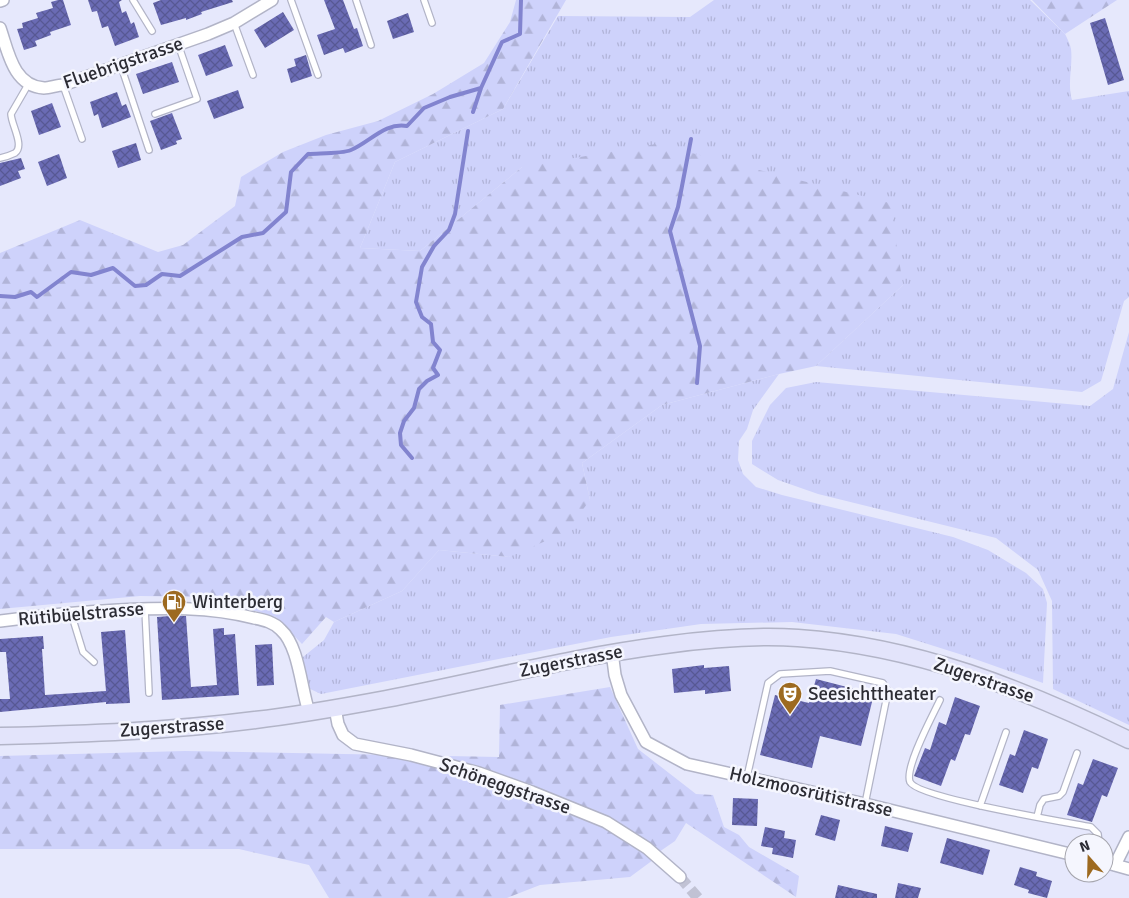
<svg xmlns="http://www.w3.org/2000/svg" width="1129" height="898" font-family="Signika,sans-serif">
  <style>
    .grass { fill: url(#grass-tufts) }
    .forest { fill: url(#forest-firs) }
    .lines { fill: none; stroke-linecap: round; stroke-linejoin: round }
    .stream { stroke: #8284cf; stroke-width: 4 }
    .building { fill: url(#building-cross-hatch) }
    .minor-tunnel { stroke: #c1c2d4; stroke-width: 11; stroke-dasharray: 11 5.5; stroke-linecap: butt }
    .service-casing { stroke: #b2b4c7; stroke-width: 8 }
    .minor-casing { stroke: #b2b4c7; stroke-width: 14 }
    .secondary-casing { stroke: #b2b4c7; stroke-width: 19 }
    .service { stroke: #fff; stroke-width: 5.5 }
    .minor { stroke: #fff; stroke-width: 11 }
    .secondary { stroke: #e3e4fb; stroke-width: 16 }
    .labels { text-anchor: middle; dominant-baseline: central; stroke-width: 5; stroke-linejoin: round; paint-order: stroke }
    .street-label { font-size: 19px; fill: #2c2c34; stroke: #f5f6fe }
    .poi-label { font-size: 19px; fill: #2c2c34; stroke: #f5f6fe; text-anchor: start }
  </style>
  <defs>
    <pattern id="grass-tufts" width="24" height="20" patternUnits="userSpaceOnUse" patternTransform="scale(1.25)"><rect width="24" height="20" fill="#ced2fb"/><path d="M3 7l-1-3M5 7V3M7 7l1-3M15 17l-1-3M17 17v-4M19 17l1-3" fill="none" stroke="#b1b4d8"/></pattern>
    <pattern id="forest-firs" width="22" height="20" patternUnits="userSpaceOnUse" patternTransform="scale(1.25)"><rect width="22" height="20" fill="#ced2fb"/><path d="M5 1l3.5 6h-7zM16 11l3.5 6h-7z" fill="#b1b4d8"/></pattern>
    <pattern id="building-cross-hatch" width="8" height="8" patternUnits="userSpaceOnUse" patternTransform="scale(1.25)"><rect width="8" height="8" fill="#6a6bb4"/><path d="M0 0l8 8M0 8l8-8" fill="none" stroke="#575893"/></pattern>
  </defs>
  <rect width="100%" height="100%" fill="#e6e8fc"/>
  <path class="grass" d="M714 0H1030L1065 34C1067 38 1070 44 1071 49 1073 66 1067 83 1072 100L1129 91V297L1124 301 1101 381 1082 392 816 366 903 285 522 167 420 251 360 248 395 162 503 109 558 16 690 17Z
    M1129 332V725L1053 689 1052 601 1038 570 996 538 818 494 778 480 752 464V441L770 405 786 388 816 382 1090 406 1113 389Z
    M779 374 753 410 747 429 739 441 738 460 743 474 756 487 782 495 953 537 988 550 1026 573 1043 589 1047 603 1043 683 972 658 896 634 792 622 701 624 611 637 321 694 308 688 303 657 324 640 334 622 402 591 439 550 509 557 590 500 582 463 662 405Z"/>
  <path class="forest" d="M516 0H566L503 109 395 162 360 248 420 251 522 167 656 144 890 203 903 285 816 366 779 374 662 405 582 463 590 500 566 532 509 557 439 550 402 591 334 622 326 617 302 644 276 617 207 597 140 596 0 609V253L80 220 158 252 183 245 235 206 241 177 283 152 326 135 378 121 433 94 484 63 510 22Z
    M1032 0H1117L1065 34Z
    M610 687 638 749 696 794 713 795 724 827 739 835 749 847 799 876 796 897 686 823 675 841 659 852 653 860 630 877 540 885 507 898H329L309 865 239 849H0V756L185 751 499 757 500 705Z"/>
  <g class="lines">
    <path class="stream" d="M473 112 481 88 502 42 520 34 521 0
      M691 139 678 207 670 231 700 346 697 383
      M0 296 15 297 31 292 37 297 71 272 91 275 113 268 135 286 146 285 162 274 180 276 242 237 263 233 286 212 291 172 308 154C320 153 341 154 351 150 370 142 385 122 407 126L424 108 450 97 481 88
      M412 458 401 445 400 433 404 421 414 408 419 389 427 381 438 375 433 368 440 350 433 342 431 324 422 317 416 302 422 267 434 246 449 230 455 214 468 131"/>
  </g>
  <path class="building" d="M58 0H63L71 25 50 32 51 35 35 41 37 46 24 50 17 29 23 28 22 23 38 18 36 13 53 8 51 2Z
    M88 0H122L119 2 122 13 126 11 131 24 134 22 139 37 115 46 108 26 102 28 97 11 92 12Z
    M161 0H232L233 2 201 12 202 14 186 20V18L161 25 153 3Z
    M324 0H343L354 29 357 28 363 46 345 53 343 48 324 55 317 35 335 29Z
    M283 12 294 30 265 48 254 30Z
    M408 13 414 32 393 39 387 21Z
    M1105 18 1124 80 1108 85 1090 23Z
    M225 45 233 66 206 76 198 55Z
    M306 55 312 76 291 83 287 69 296 66 294 59Z
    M172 62 179 82 143 94 136 74Z
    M238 90 244 108 214 119 207 101Z
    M117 92 122 106 126 104 131 117 102 128 98 114 94 116 90 102Z
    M52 103 61 127 39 135 31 111Z
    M172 113 182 139 176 141 177 144 161 150 150 121Z
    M136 143 141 160 118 168 112 151Z
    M59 154 67 178 47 186 38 162Z
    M21 158 25 169 18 171 21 178 0 186V163Z
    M170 616H186L191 687 217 685 213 629 224 628V635L235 634 239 695 162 700 157 617Z
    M125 630 130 703 106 704V702L0 712V699H10L6 652H0V639L43 636 44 649H42L45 695 106 691 101 632Z
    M272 644 274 685 257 686 255 645Z
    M704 665V668L729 666 731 691 705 694V690L674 693 672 669Z
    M816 679 874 694 861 746 820 736 812 768 760 755 775 695 809 703Z
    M955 697 980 706 970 735 965 734 955 761 951 759 941 786 914 776 925 748 930 750 939 722 946 725Z
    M1024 730 1048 739 1038 769 1032 767 1023 793 999 785 1010 754 1015 756Z
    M1093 759 1118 768 1107 797 1102 795 1092 822 1067 815 1078 783 1083 785Z
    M733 798 758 799 757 826 732 825Z
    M821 815 840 820 835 841 815 835Z
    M885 826 913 833 908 852 881 846Z
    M765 827 785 831 784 838 796 840 793 858 772 854 773 848 761 846Z
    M947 838 990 850 983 875 940 863Z
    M1020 867 1037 872 1036 876 1052 881 1047 898 1028 893 1029 890 1014 885Z
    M898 883 921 888 918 898H895Z
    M838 885 877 894V898H835Z"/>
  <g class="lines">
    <path class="minor-tunnel" d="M680 877 698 898"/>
    <defs>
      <path id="service" d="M133 0 152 31
        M291 0 318 75
        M356 0 371 45
        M424 0 432 23
        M234 23 253 75
        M120 63 149 150
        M63 85 82 139
        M155 114 197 99 178 44
        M0 158C5 157 11 155 15 153 25 146 11 124 11 114L29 83
        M145 609 149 693
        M71 613 83 652 94 662
        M940 700C933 715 904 768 910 782 918 798 1065 822 1091 827L1098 834 1099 843
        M747 777 768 683 780 674 830 671 883 683 888 691 865 804
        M980 806 1006 732
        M1037 817 1040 805 1044 799 1059 796 1063 792 1077 753"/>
      <path id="minor" d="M0 1 3 0
        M0 28C8 51 13 86 44 88 50 88 57 85 63 85L208 34 234 23 272 0
        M0 621C39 616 78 612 118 610 164 608 208 606 254 618 264 620 274 622 281 630 299 646 301 689 309 712
        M612 652 615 675 621 695 646 742 687 764 865 804 1074 855
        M335 708 338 724 343 735 355 744 411 755 479 773 532 792 606 822 647 848 680 877
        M1104 862 1129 869
        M1115 865 1129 837"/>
      <path id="secondary" d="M0 736C85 734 170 731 255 720 299 715 343 707 386 699 480 681 571 657 665 645 709 639 754 635 798 638 916 646 1024 689 1129 740"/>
    </defs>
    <use href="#service" class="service-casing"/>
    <use href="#minor" class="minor-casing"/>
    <use href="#secondary" class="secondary-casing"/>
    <use href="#service" class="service"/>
    <use href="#minor" class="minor"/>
    <use href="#secondary" class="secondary"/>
  </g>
  <defs>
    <symbol id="fuel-pin" viewBox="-11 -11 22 30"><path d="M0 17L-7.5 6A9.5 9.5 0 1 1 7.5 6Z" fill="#9d6a20" stroke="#f5f6fe"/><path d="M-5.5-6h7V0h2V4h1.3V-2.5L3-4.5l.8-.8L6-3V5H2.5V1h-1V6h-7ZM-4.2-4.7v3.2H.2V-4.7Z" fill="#fff"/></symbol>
    <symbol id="theatre-pin" viewBox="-11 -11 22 30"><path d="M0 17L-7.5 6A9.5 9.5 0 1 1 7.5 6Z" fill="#9d6a20" stroke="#f5f6fe"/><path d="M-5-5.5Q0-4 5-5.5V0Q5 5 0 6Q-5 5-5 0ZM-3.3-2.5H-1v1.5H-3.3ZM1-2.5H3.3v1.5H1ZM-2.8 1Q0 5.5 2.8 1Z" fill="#fff"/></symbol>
  </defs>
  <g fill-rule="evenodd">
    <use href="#fuel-pin" x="160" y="588" width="28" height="38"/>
    <use href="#theatre-pin" x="776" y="680" width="28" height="38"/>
  </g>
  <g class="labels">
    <g class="street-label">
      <text transform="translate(123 63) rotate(-19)">Fluebrigstrasse</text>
      <text transform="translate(81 614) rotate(-5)">Rütibüelstrasse</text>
      <text transform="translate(571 661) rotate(-11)">Zugerstrasse</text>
      <text transform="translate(984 680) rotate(19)">Zugerstrasse</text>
      <text transform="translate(172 727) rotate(-4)">Zugerstrasse</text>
      <text transform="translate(505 786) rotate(19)">Schöneggstrasse</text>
      <text transform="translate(811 792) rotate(13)">Holzmoosrütistrasse</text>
    </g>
    <g class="poi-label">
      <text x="192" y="602">Winterberg</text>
      <text x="808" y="694">Seesichttheater</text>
    </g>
  </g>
  <g transform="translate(1089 858) rotate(340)"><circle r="24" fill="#f5f6fe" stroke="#a5a5ad"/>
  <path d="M0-4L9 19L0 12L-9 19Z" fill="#9d6a20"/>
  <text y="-8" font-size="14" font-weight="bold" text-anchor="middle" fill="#2c2c34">N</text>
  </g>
</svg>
